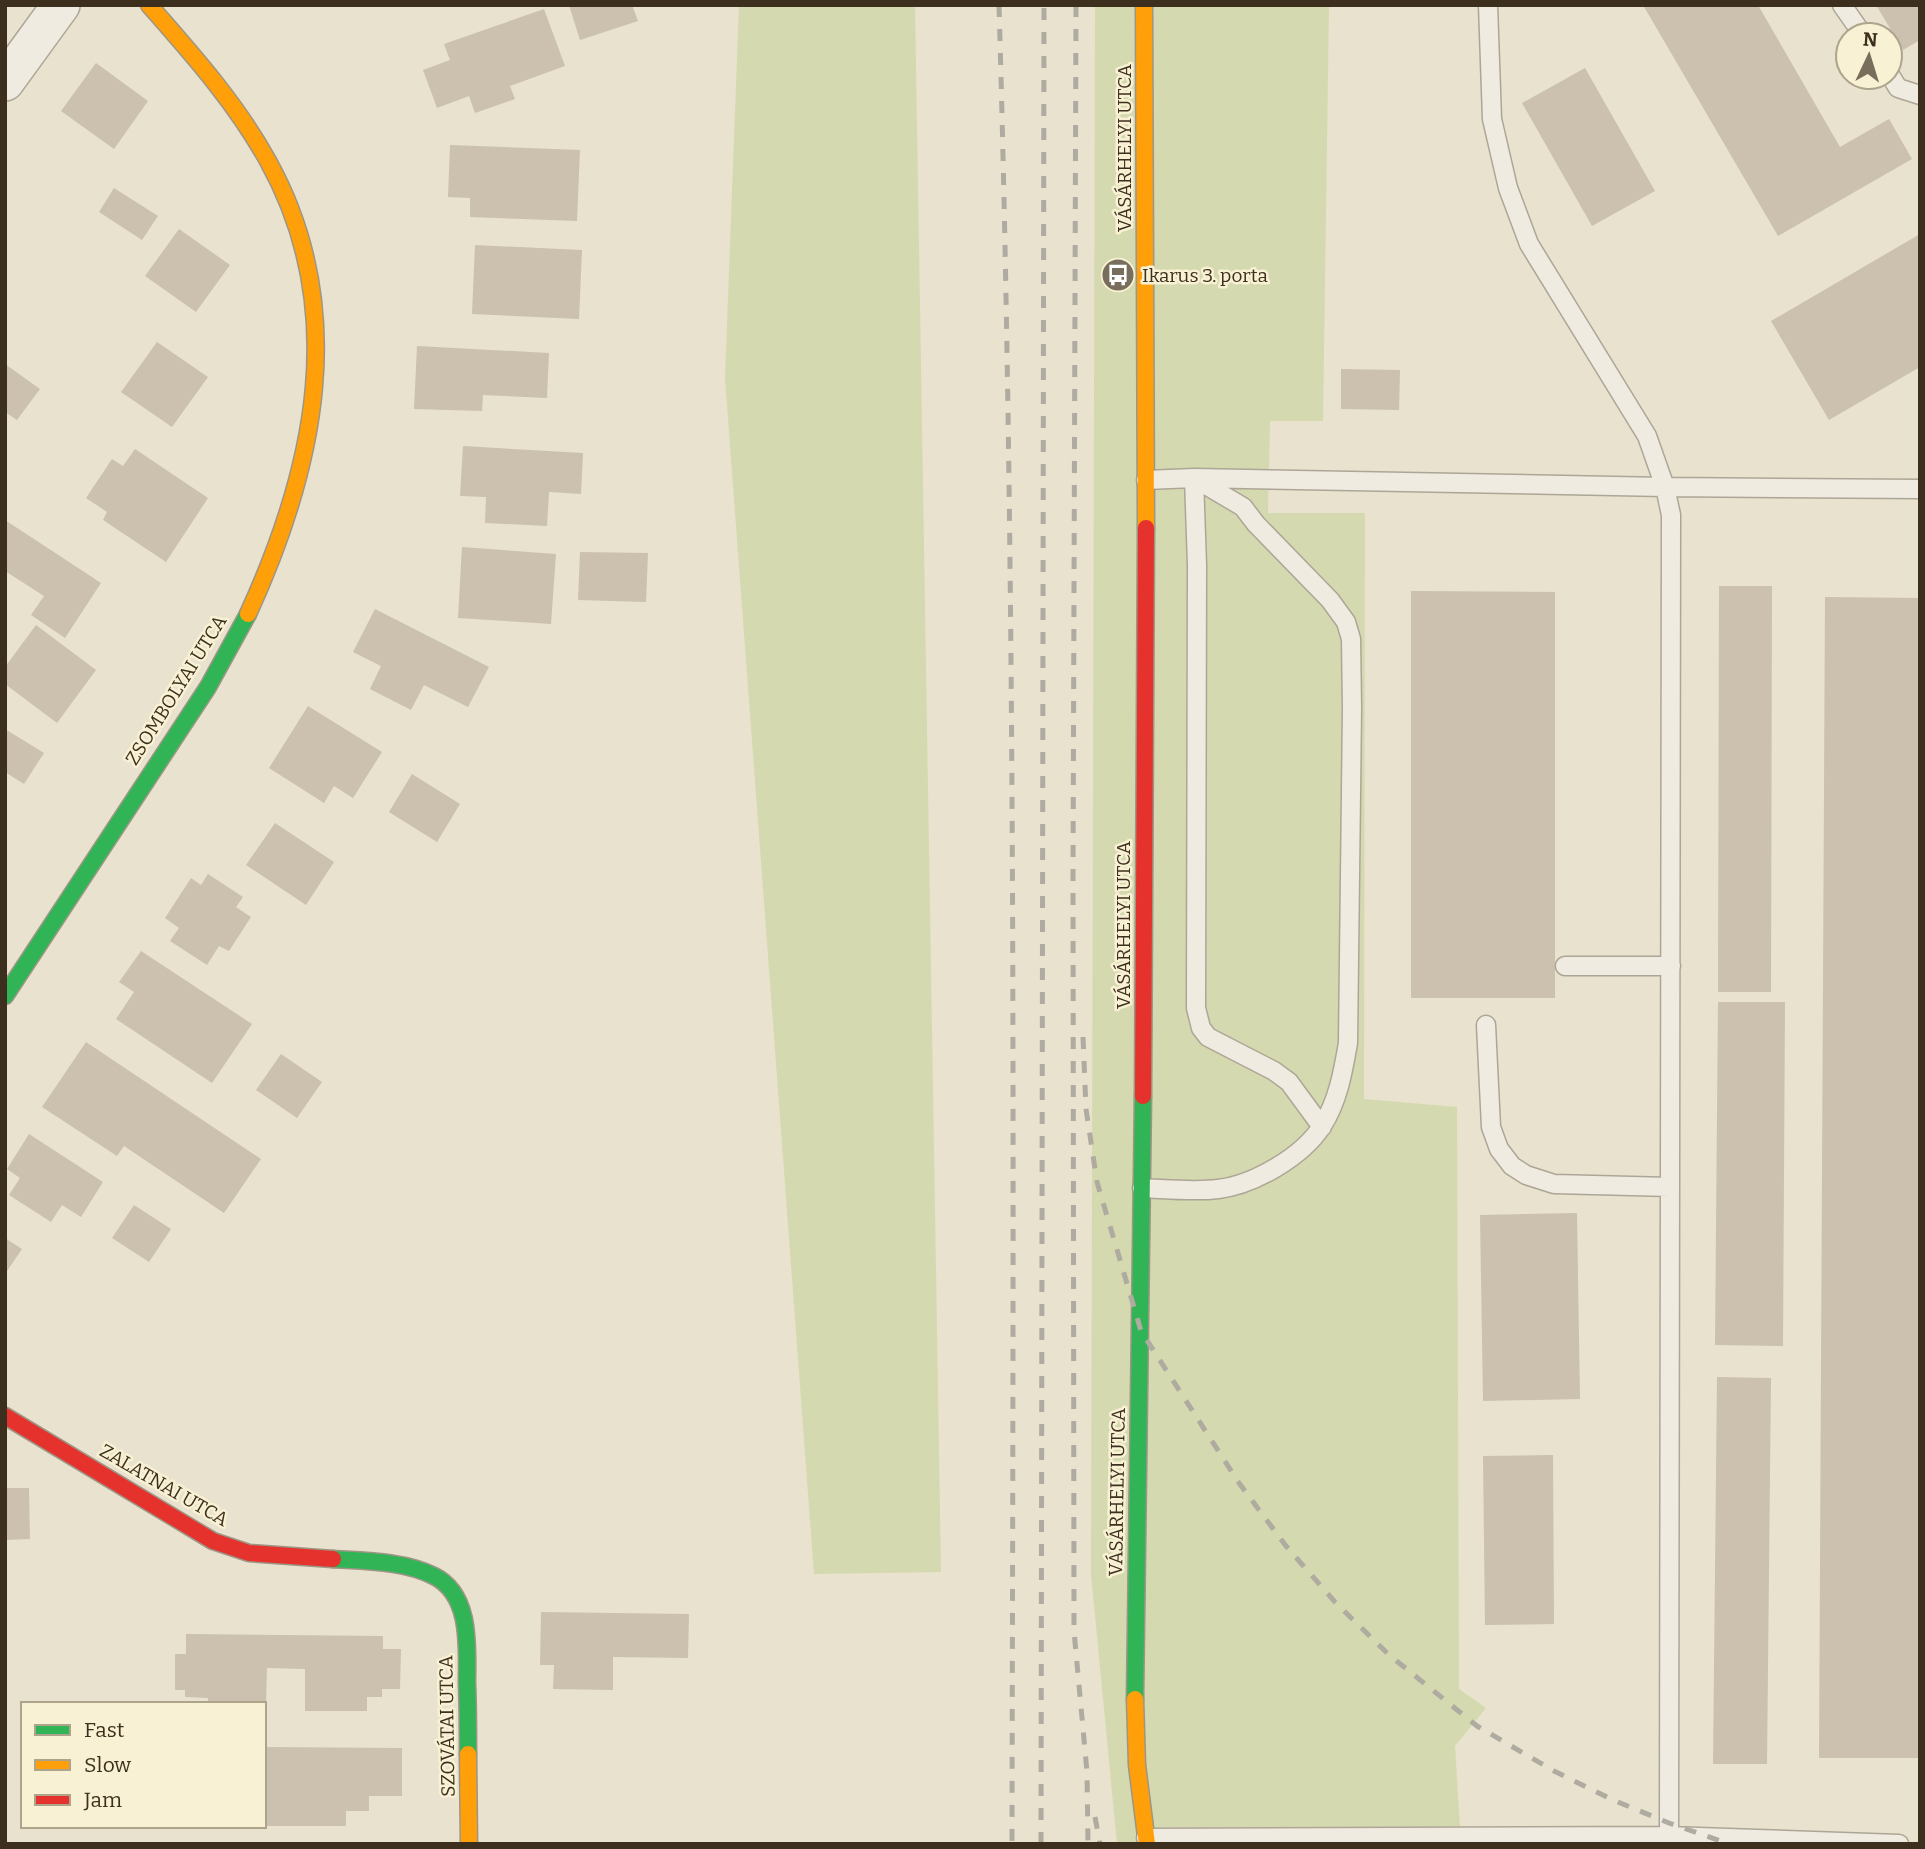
<svg xmlns="http://www.w3.org/2000/svg" width="1925" height="1849" font-family="Bitter,serif">
  <style>
    .green { fill: #d5d9af }
    .building { fill: #ccc0af }
    .lines { fill: none; stroke-linecap: round; stroke-linejoin: round }
    .lane-casing { stroke: #ada697; stroke-width: 21 }
    .street-casing { stroke: #ada697; stroke-width: 40 }
    .fast-casing { stroke: #9d9686; stroke-width: 19 }
    .slow-casing { stroke: #9d9686; stroke-width: 19 }
    .jam-casing { stroke: #9d9686; stroke-width: 19 }
    .lane { stroke: #efebe0; stroke-width: 18 }
    .street { stroke: #efebe0; stroke-width: 37 }
    .fast { stroke: #30b455; stroke-width: 16 }
    .slow { stroke: #ff9f0a; stroke-width: 16 }
    .jam { stroke: #e5322d; stroke-width: 16 }
    .rail { stroke: #afaba0; stroke-width: 5; stroke-dasharray: 12 12; stroke-linecap: butt }
    .labels { text-anchor: middle; dominant-baseline: central; stroke-width: 5; stroke-linejoin: round; paint-order: stroke }
    .street-label { font-size: 19px; fill: #3d2f1d; stroke: #f9f1d4 }
    .poi-label { font-size: 19px; fill: #3d2f1d; stroke: #f9f1d4; text-anchor: start }
  </style>
  <rect width="100%" height="100%" fill="#e8e2ce"/>
  <path class="green" d="M739 5H915L941 1572 814 1574 725 378Z
    M1095 5H1329L1323 421H1270L1268 513H1365L1364 1099 1457 1107 1459 1689 1486 1708 1455 1746 1461 1844H1117L1091 1574Z"/>
  <path class="building" d="M569 5H632L638 21 580 40Z
    M1643 5H1758L1840 147 1889 119 1912 159 1778 236Z
    M1876 5H1920V40L1903 50Z
    M544 9 565 66 510 86 515 99 475 113 469 96 437 108 423 70 450 60 444 44Z
    M96 63 148 101 114 149 61 111Z
    M1585 68 1655 191 1592 226 1522 103Z
    M450 145 580 150 577 221 470 217V198L448 197Z
    M114 188 158 216 142 240 99 212Z
    M179 229 230 265 196 312 145 276Z
    M1920 234V367L1829 420 1771 321Z
    M475 245 582 250 579 319 472 314Z
    M157 342 208 377 172 427 121 392Z
    M417 346 549 353 547 398 483 395 482 411 414 409Z
    M5 364 40 389 17 420 5 412Z
    M1341 369 1400 370 1399 410 1341 409Z
    M463 446 583 453 581 494 549 492 547 526 485 523 486 497 460 496Z
    M135 449 208 498 166 562 103 520 107 512 86 498 112 459 123 466Z
    M5 520 101 583 65 638 31 615 44 596 5 571Z
    M462 547 556 554 551 624 458 618Z
    M580 552 648 553 646 602 578 600Z
    M1719 586H1772L1771 992H1718Z
    M1411 591 1555 592V998H1411Z
    M1825 597 1920 598V1758H1819Z
    M375 609 489 667 468 707 424 685 411 710 370 689 381 666 353 652Z
    M36 625 96 670 57 723 5 684V667Z
    M308 706 382 752 353 798 334 786 324 803 269 768Z
    M5 729 44 753 24 784 5 772Z
    M412 774 460 804 437 842 389 812Z
    M275 823 334 862 306 905 246 865Z
    M208 874 243 897 236 907 251 917 229 951 219 946 207 965 170 941 179 928 165 918 191 878 201 885Z
    M141 951 252 1024 212 1083 116 1019 134 992 119 982Z
    M1718 1002H1785L1783 1346 1715 1345Z
    M86 1042 261 1159 224 1213 124 1146 117 1156 42 1107Z
    M281 1054 322 1082 297 1118 256 1090Z
    M29 1134 103 1182 81 1217 62 1205 51 1222 9 1195 20 1178 7 1169Z
    M134 1205 171 1229 149 1262 112 1238Z
    M1577 1213 1580 1399 1483 1401 1480 1215Z
    M5 1238 22 1249 5 1274Z
    M1717 1377 1771 1378 1767 1764H1713Z
    M1553 1455 1554 1624 1485 1625 1483 1456Z
    M5 1488H29L30 1539 5 1540Z
    M541 1612 689 1614 688 1658 613 1657V1690L553 1689 554 1665H540Z
    M186 1634 383 1636V1649H401L400 1689H382V1697H367V1711H305V1669L267 1668 266 1704H208V1698L185 1697V1690H175V1654H186Z
    M264 1747 402 1748V1796H369V1811H346V1826H264Z"/>
  <g class="lines">
    <defs>
      <path id="lane" d="M1488 5 1492 119 1508 188 1529 244 1647 436 1665 487 1671 515 1669 1836 1899 1844
        M1842 5 1863 35
        M1890 75 1898 88 1920 95
        M1194 478 1197 565 1196 1008 1201 1028 1208 1037 1274 1071 1289 1082 1322 1127
        M1146 480 1194 478 1665 487 1920 489
        M1565 966H1671
        M1486 1025 1491 1127 1499 1149 1512 1166 1526 1175 1554 1184 1670 1187
        M1142 1188C1167 1189 1194 1192 1218 1189 1254 1185 1303 1156 1322 1126 1338 1101 1343 1072 1348 1043L1352 708 1351 639 1346 622 1330 600 1256 524 1243 507 1194 478
        M1146 1838 1669 1836 1678 1844"/>
      <path id="street" d="M5 82 61 5"/>
      <path id="fast" d="M5 996 208 687 248 614
        M333 1559C365 1561 405 1561 434 1576 472 1595 467 1648 467 1683 468 1707 468 1730 468 1754
        M1135 1699 1143 1096"/>
      <path id="slow" d="M149 5C192 54 236 103 268 161 350 309 315 468 248 614
        M1144 5 1146 528
        M1135 1699 1137 1765 1147 1844
        M468 1754 469 1844"/>
      <path id="jam" d="M1143 1096 1146 528
        M5 1416 213 1541 249 1553 333 1559"/>
    </defs>
    <use href="#lane" class="lane-casing"/>
    <use href="#street" class="street-casing"/>
    <use href="#fast" class="fast-casing"/>
    <use href="#slow" class="slow-casing"/>
    <use href="#jam" class="jam-casing"/>
    <use href="#lane" class="lane"/>
    <use href="#street" class="street"/>
    <use href="#fast" class="fast"/>
    <use href="#slow" class="slow"/>
    <use href="#jam" class="jam"/>
    <path class="rail" d="M999 5C1017 618 1013 1231 1012 1844
      M1076 5 1073 880 1074 1631 1087 1772 1088 1844
      M1083 1037 1086 1109 1097 1182 1141 1331 1239 1483 1286 1546 1335 1602 1388 1654 1477 1726 1554 1771 1613 1800 1669 1823 1729 1844
      M1095 1817 1100 1844
      M1041 1844 1044 5"/>
  </g>
  <defs>
    <symbol id="bus-disc" viewBox="-11 -11 22 22"><circle r="9.5" fill="#796e5b" stroke="#f9f1d4"/><path d="M-5-6H5V4H4V6H2V4H-2V6H-4V4H-5ZM-3.5-4V0h7V-4ZM-3.5 1.2v1.5H-2V1.2ZM2 1.2v1.5H3.5V1.2Z" fill="#fff"/></symbol>
  </defs>
  <g fill-rule="evenodd">
    <use href="#bus-disc" x="1099" y="256" width="38" height="38"/>
  </g>
  <g class="labels">
    <g class="street-label">
      <text transform="translate(1124 148) rotate(-90)">VÁSÁRHELYI UTCA</text>
      <text transform="translate(176 690) rotate(-58)">ZSOMBOLYAI UTCA</text>
      <text transform="translate(1123 925) rotate(-90)">VÁSÁRHELYI UTCA</text>
      <text transform="translate(164 1485) rotate(30)">ZALATNAI UTCA</text>
      <text transform="translate(1117 1492) rotate(-89)">VÁSÁRHELYI UTCA</text>
      <text transform="translate(447 1726) rotate(-91)">SZOVÁTAI UTCA</text>
    </g>
    <g class="poi-label">
      <text x="1142" y="275">Ikarus 3. porta</text>
    </g>
  </g>
  <rect width="1925" height="1849" fill="none" stroke="#3d2f1d" stroke-width="14"/>
  <rect x="21" y="1702" width="245" height="126" fill="#f9f1d4" stroke="#aea38b" stroke-width="2"/>
  <rect x="35" y="1725" width="35" height="10" fill="#30b455" stroke="#aea38b" stroke-width="2"/>
  <text x="84" y="1737" font-size="21" fill="#3d2f1d">Fast</text>
  <rect x="35" y="1760" width="35" height="10" fill="#ff9f0a" stroke="#aea38b" stroke-width="2"/>
  <text x="84" y="1772" font-size="21" fill="#3d2f1d">Slow</text>
  <rect x="35" y="1795" width="35" height="10" fill="#e5322d" stroke="#aea38b" stroke-width="2"/>
  <text x="84" y="1807" font-size="21" fill="#3d2f1d">Jam</text>
  <g transform="translate(1869 56) rotate(4)"><circle r="33" fill="#f9f1d4" stroke="#aea38b" stroke-width="2"/>
  <path d="M0-5L12 26L0 18L-12 26Z" fill="#796e5b"/>
  <text y="-10" font-size="19" font-weight="bold" text-anchor="middle" fill="#3d2f1d">N</text>
  </g>
</svg>
